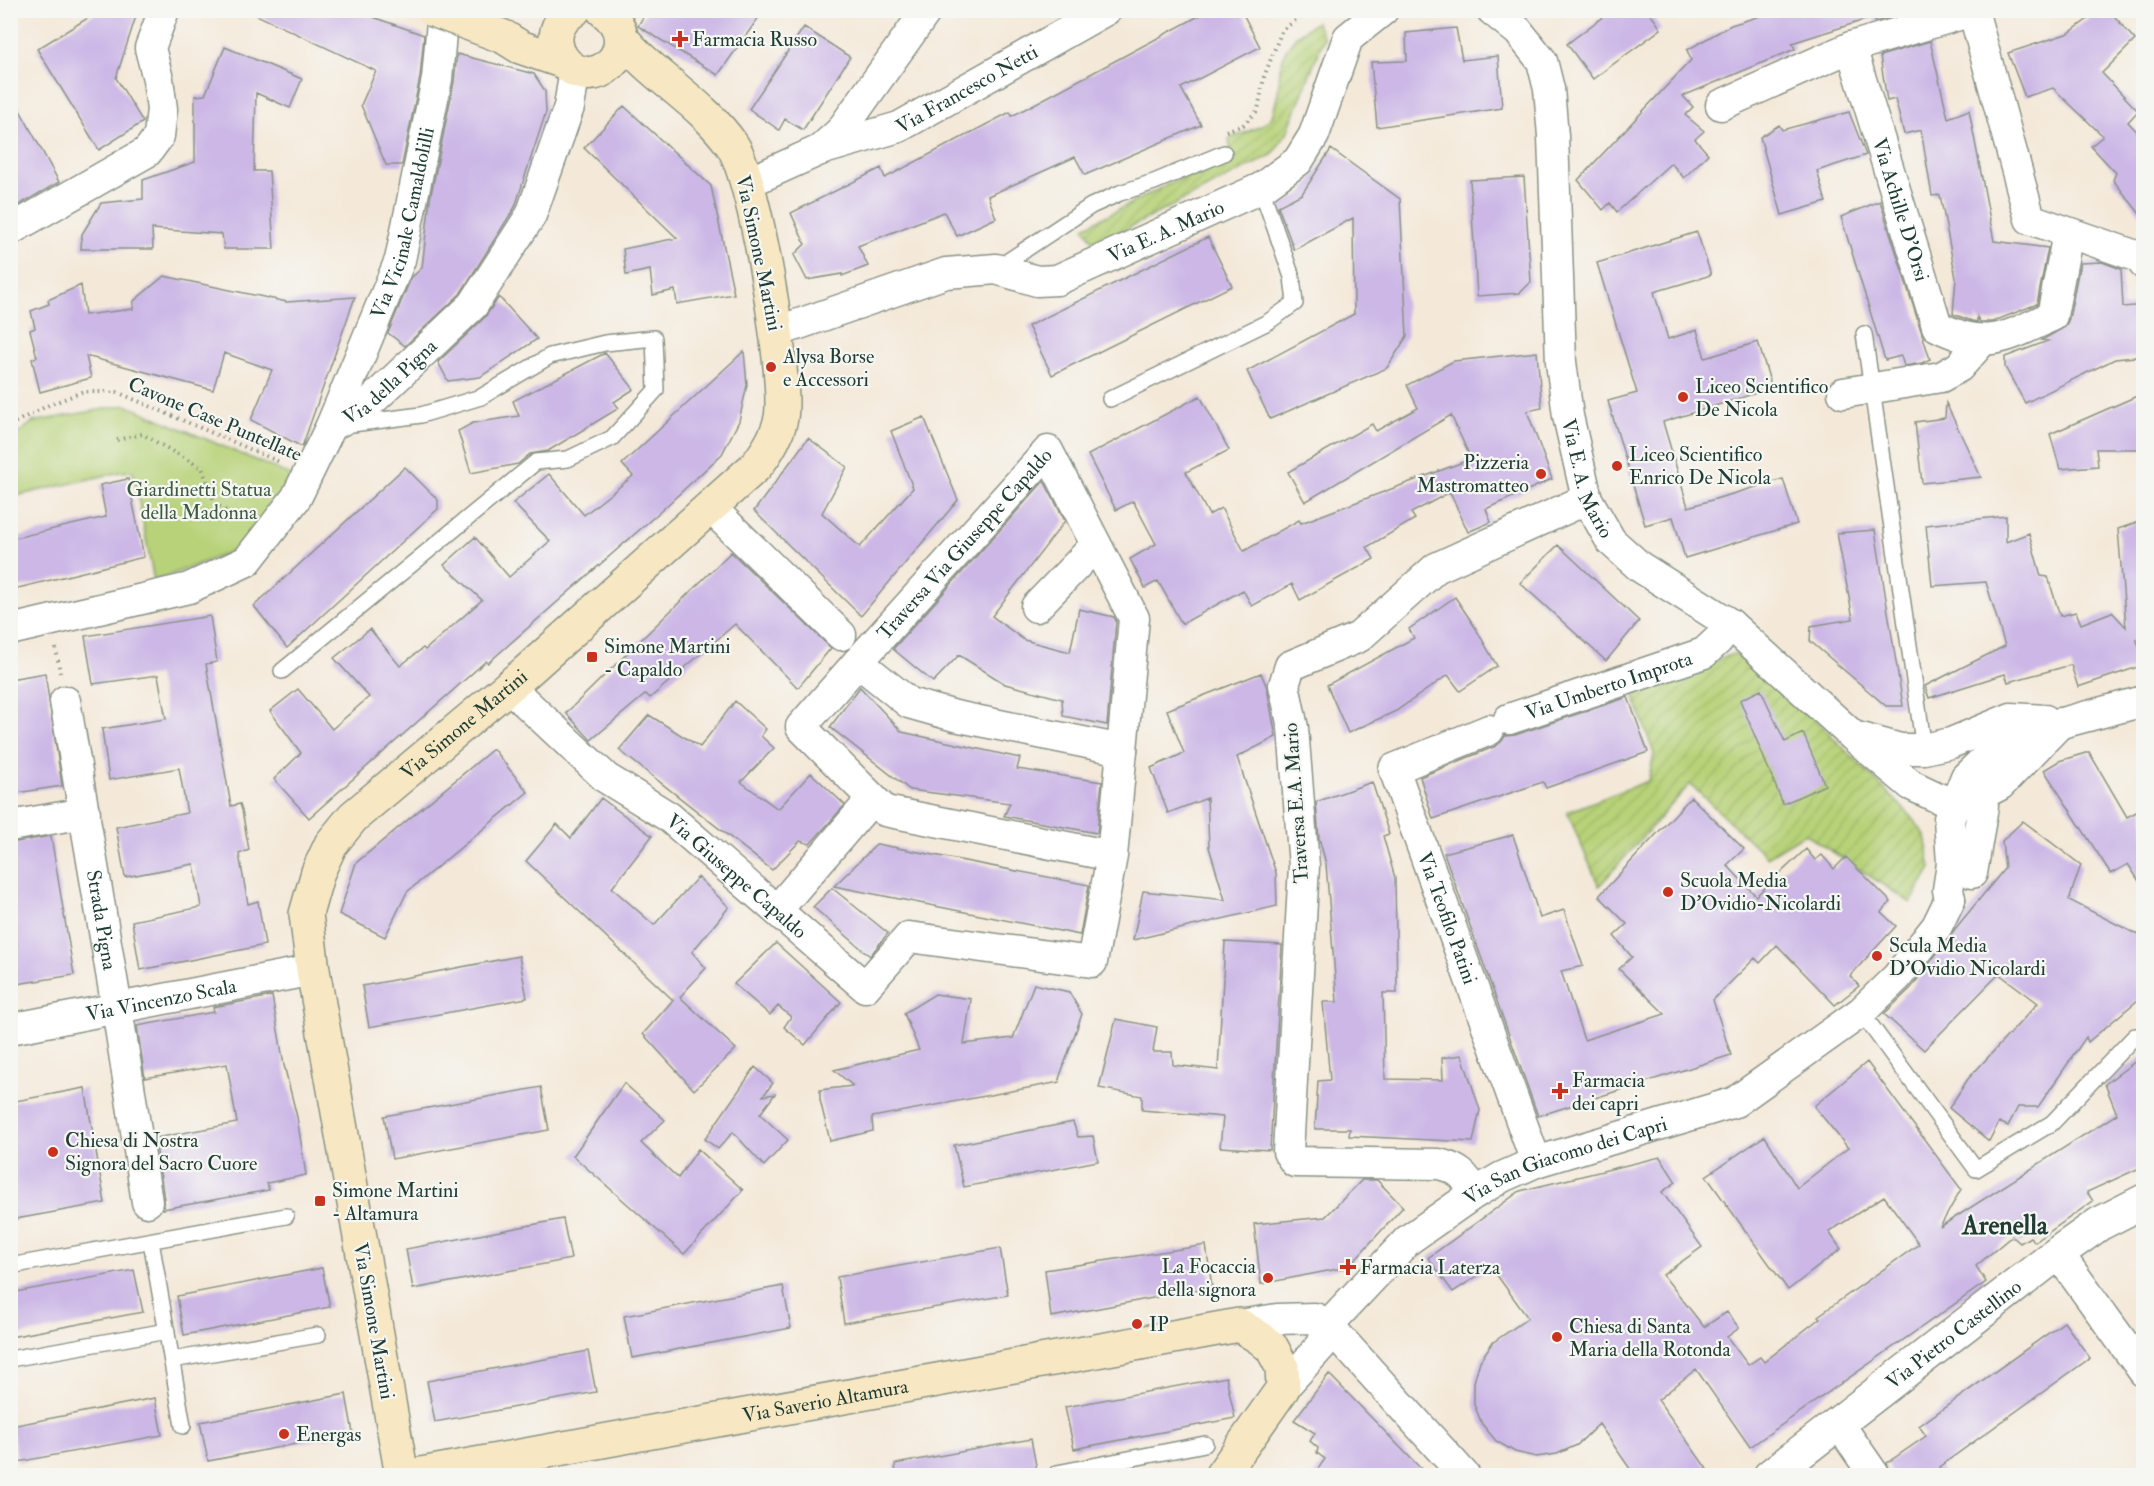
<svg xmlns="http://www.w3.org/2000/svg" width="2154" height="1486" font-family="'IM FELL Double Pica',serif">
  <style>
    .park { fill: #b7d278; stroke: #6b8856; stroke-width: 1.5 }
    .garden { fill: url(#garden-furrows); stroke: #6b8856; stroke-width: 1.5 }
    .building { fill: #ccb7e6 }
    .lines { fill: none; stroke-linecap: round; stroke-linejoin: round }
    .service-casing { stroke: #8a9386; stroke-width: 18 }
    .minor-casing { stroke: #8a9386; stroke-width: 33 }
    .tertiary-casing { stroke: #8a9386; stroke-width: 36 }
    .secondary-casing { stroke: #8a9386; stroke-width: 36 }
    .path { stroke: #8a9386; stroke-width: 4; stroke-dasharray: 1.5 4.5; stroke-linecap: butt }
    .service { stroke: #fff; stroke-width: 15 }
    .minor { stroke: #fff; stroke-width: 30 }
    .tertiary { stroke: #fff; stroke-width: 33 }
    .secondary { stroke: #f7e8c3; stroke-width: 33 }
    .secondary-bridge-casing { stroke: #8a9386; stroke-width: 36; stroke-linecap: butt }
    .secondary-bridge { stroke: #f7e8c3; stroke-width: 33 }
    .poi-dot { fill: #c8321e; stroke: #f6f6f2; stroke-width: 2 }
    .labels { text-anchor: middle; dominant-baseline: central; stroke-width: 4.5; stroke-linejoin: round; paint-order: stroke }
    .poi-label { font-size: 20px; fill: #1f3d34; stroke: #f6f6f2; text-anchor: start }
    .street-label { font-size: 20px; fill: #1f3d34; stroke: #f6f6f2 }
    .park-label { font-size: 20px; fill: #3d5b42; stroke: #f6f6f2 }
    .district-label { font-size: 26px; font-weight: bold; fill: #1f3d34; stroke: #f6f6f2 }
  </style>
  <defs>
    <pattern id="garden-furrows" width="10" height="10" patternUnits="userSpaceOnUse" patternTransform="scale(1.5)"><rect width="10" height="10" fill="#b7d278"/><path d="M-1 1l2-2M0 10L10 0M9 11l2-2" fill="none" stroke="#9db568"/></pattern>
  </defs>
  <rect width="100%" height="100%" fill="#f6f6f2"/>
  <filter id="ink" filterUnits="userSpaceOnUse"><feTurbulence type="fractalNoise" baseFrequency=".0167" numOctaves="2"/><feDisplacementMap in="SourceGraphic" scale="12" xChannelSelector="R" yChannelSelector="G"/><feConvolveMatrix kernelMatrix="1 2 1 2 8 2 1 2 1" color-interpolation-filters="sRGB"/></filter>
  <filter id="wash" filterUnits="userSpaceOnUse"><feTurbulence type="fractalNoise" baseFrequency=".008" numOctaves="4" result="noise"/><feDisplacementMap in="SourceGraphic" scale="24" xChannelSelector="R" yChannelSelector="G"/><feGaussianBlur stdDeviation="1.35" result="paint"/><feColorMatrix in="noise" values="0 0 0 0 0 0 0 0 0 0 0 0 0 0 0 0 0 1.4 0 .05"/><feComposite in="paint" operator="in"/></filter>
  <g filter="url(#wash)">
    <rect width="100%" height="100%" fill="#f4e9d9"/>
    <path class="park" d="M126 405 295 477 253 535 236 550 154 581 133 471 120 472 11 497V439L33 422Z"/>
    <path class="garden" d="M1316 22 1324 38 1287 133 1272 155 1095 245 1084 227 1167 185 1231 156 1229 139 1261 126 1272 117 1278 93 1280 68 1286 49 1296 36Z
      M1735 653 1810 714 1913 818 1925 836 1931 868 1911 903 1805 834 1767 857 1690 784 1599 886 1567 812 1648 781 1654 754 1633 693Z"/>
    <g id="blocks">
      <path class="building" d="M101 10H138L116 78 143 122 99 150 37 49Z
        M246 10H353L424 35 420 77 402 165H386L361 105 376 71Z
        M647 10H764L718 75 638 26Z
        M1210 10H1241L1260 47 1181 88 1201 125 1085 175 1075 157 988 196 996 218 957 236 944 212 858 246 868 266 842 276V274L807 280 794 255 805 244 791 213 881 168 885 178 1010 112 1012 116Z
        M1612 10H1648L1661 29 1593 79 1567 44Z
        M1780 10H1913L1875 22 1874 17 1792 43 1795 49 1683 96 1693 107 1685 115 1704 131 1695 139 1708 154 1684 178 1671 163 1617 212 1610 203 1603 210 1578 180 1691 60 1687 50 1731 25Z
        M2100 10H2109L2135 40 2102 73 2138 111 2128 122 2144 139V219L2113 180 2116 173 2091 146 2103 136 2053 88 2025 97 2008 53 2069 33Z
        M804 27 850 57 803 130 785 119 779 130 749 109Z
        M1456 28 1462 60 1498 56 1502 108 1377 127 1371 62 1407 61 1406 33Z
        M1930 41 1948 118 1969 110 1994 241 2048 248 2037 304 1992 322H1980L1977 317V322L1972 321 1953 314 1956 278 1940 195 1932 196 1921 130 1904 134 1895 99 1887 101 1880 56Z
        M225 47 302 79 290 108 256 93 254 171H269L274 249H224L222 234 152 229 153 249H81L82 234 101 203 143 199V180L195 162V96L205 95Z
        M457 54 534 74 545 91 546 112 515 207 460 294 405 346 388 333 411 278 422 268 430 199 454 82Z
        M10 92 59 182 10 210Z
        M624 106 711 186 734 294 677 304 675 290 653 295 650 270 626 275 623 249 677 238 584 148Z
        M1849 112 1866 155 1817 171 1826 202 1782 215 1760 137 1779 125 1782 130Z
        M1331 149 1400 199 1407 336 1387 368 1270 419 1247 371 1354 314 1353 218 1294 250 1278 206 1302 194Z
        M1524 177 1531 282 1520 293 1477 296 1470 180Z
        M1880 201 1930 359 1922 363 1904 366 1901 356 1885 360 1841 217Z
        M1697 232 1711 275 1654 292 1668 339 1697 330 1705 358 1758 342 1772 388 1663 422 1688 507 1783 479 1797 524 1685 558 1673 517 1645 525 1608 401 1637 393 1597 263Z
        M1208 237 1232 286 1052 375 1028 326Z
        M2102 262 2121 269 2123 307 2144 305V356L2115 359 2025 403 2005 367V357L2048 341 2042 340 2065 327 2069 319 2080 263Z
        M164 276 287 302 355 297 302 447 251 420 272 370 224 353 213 390 86 356 91 378 40 392 32 359 37 357 30 330 35 328 31 311 49 304 48 300 81 285 85 315 133 309 134 301Z
        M499 297 537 339 480 377 448 381 438 362 485 317Z
        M744 351 747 385 739 421 722 454 662 510 488 663 486 661 309 818 274 779 301 753 270 711 298 689 332 729 369 697 334 658 370 629 400 666 423 648 425 650 482 600 444 565 475 537 509 577 550 541 513 503 549 474 584 515 633 476 622 464Z
        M1537 352 1542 408 1527 411 1552 479 1486 509 1491 522 1468 532 1450 492 1411 513 1415 519 1367 547 1374 559 1300 600 1292 584 1252 606 1243 590 1182 624 1158 581 1145 588 1130 559 1156 544 1133 501 1116 510 1088 455 1200 396 1229 450 1186 472 1209 515 1221 508 1244 551 1299 520 1301 523 1471 459 1451 415 1305 502 1288 472 1372 424 1376 431 1418 408 1407 385 1454 361Z
        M605 353 634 389 614 402 619 408 548 451 530 454 518 464 471 473 458 431 473 423 519 416 513 401Z
        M2144 393V449H2096L2098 466 2060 469 2050 434Z
        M1946 403 1981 477 1922 483 1915 422 1945 418Z
        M924 417 958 500 861 616 754 511 808 438 847 467 822 513 860 547 913 488 891 431Z
        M405 467 438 500V509L287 648 254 606Z
        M128 479 144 557 10 590V539L106 517 100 485Z
        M1044 481 1065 521 992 616 1024 640 1070 652 1079 609 1114 617 1116 621 1107 725 1063 716 1062 699 1005 684 959 655 933 682 893 649Z
        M2006 516V542L2029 533 2041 576 2048 577 2060 616 2076 612 2081 624 2112 612 2126 627 2118 529 2144 520V638L2136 639 2143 654 2144 665 2078 687 2071 665 2008 682 2005 674 1929 698 1925 686 2005 646 1986 582 1932 586 1926 525Z
        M1875 530 1900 687 1903 706H1886L1810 641 1811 626 1853 619 1837 533Z
        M1558 545 1639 621 1606 661 1520 583Z
        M731 552 831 648 798 688 735 624 650 698 646 694 591 740 566 713Z
        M1455 597 1475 627 1497 666 1460 691 1448 675 1396 711 1348 733 1327 685 1414 638 1409 629Z
        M210 616 217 662 206 664 231 806 240 804 242 810 249 850 239 854 248 904 258 901 265 945 140 970 132 921 201 907 194 864 125 877 116 827 187 813 179 768 109 780 102 729 166 719 158 675 93 684 85 636Z
        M45 673 62 786 10 794V679Z
        M1261 673 1267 688 1276 737 1237 757 1276 873 1277 906 1133 940 1143 891 1225 900 1209 847 1207 798 1168 813 1151 768 1184 753 1167 710Z
        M860 687 902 732 1020 758 1017 769 1102 782 1097 833 1004 816 1010 803 910 790 830 727Z
        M1761 690 1785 742 1803 733 1825 785 1783 804 1740 700Z
        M1628 697 1648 752 1546 788 1543 782 1433 819 1420 777 1496 746 1502 741 1505 736 1515 735Z
        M735 701 766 729 761 736 774 748 741 782 778 809 811 773 845 805 810 844 800 841 772 870 619 750 649 715 700 747Z
        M493 749 528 792 407 892 385 937 339 914 356 863Z
        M2089 752 2127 817 2144 808V889L2128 864 2111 874 2044 770 2059 761Z
        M1372 782 1389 834 1383 836 1395 878 1397 993H1383L1385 1079 1443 1080 1442 1058 1462 1055 1480 1110 1473 1142 1349 1136 1350 1129H1315L1318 1081 1330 1080 1323 1002H1337L1326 864 1319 838 1316 802Z
        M1691 797 1744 849 1727 865 1756 896 1806 849 1815 860 1822 855 1834 869 1846 857 1891 902 1881 912 1896 926 1850 976 1859 986 1835 1005 1777 945 1760 963 1755 958 1713 1000 1731 1055 1538 1116 1444 853 1513 835 1540 918 1564 910 1583 966 1561 971 1584 1040 1665 1014 1619 969 1632 957 1614 936 1627 924 1599 896Z
        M601 798 652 836 612 888 654 925 698 877 729 907 692 952 706 968 680 997 736 1049 694 1090 643 1034 673 1000 526 861 557 824 571 838Z
        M2023 821 2081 865 2069 900 2144 938V995L2088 1042 2086 1037 2038 1107H2018L2008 1126 1999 1122 1989 1141 1949 1108 1968 1079 2038 1003 1999 974 1924 1050 1884 1014 1911 988 1955 929 2005 868 2002 841Z
        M51 836 74 975 10 985V946L17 945 10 909V843Z
        M877 844 1089 885 1080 935 834 886Z
        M832 888 888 933 870 956 813 907Z
        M1225 942 1282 945 1270 1150 1220 1147 1223 1117 1142 1110V1096L1099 1088 1116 1019 1157 1027 1153 1052H1172L1173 1065 1218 1070Z
        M776 943 841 1002 805 1045 784 1027 791 1017 778 1006 770 1015 734 984Z
        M519 956 527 998 369 1027 362 986Z
        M1034 984 1069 992 1082 1014 1059 1079 1060 1082 872 1117 873 1131 830 1141 820 1100V1090L853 1086 834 1070 919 1050 904 1013 935 994 971 999 964 1044 1013 1038Z
        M272 996 284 1065 297 1117 306 1175 267 1183 269 1190 163 1209 164 1199 155 1138 237 1123 227 1064 145 1078 137 1026 214 1012 213 1007Z
        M2144 1055V1166L2087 1192 2093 1201 2035 1242 2030 1237 2020 1243 2012 1236 1976 1266 1986 1282 1750 1447 1696 1369 1658 1400 1712 1476H1635L1599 1424 1577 1445 1557 1454 1536 1457 1515 1452 1496 1441 1482 1424 1474 1404V1382L1480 1361 1492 1343 1528 1318 1491 1267 1453 1292 1428 1258 1520 1191 1660 1157 1676 1182 1662 1192 1702 1247 1663 1275 1704 1327 1727 1312 1739 1328 1727 1337 1748 1365 1760 1357 1764 1362 1820 1318 1818 1316 1919 1244 1884 1196 1829 1232 1841 1249 1788 1290 1706 1176 1765 1136 1797 1188 1848 1148 1814 1106 1867 1062 1961 1189 1940 1227 2117 1114 2105 1084Z
        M755 1067 773 1083 763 1096 775 1094 760 1114 788 1140 764 1166 733 1132 718 1149 705 1139Z
        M624 1083 665 1120 641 1143 678 1178 698 1149 743 1190 684 1254 573 1156Z
        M541 1087 549 1130 392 1159 384 1116Z
        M85 1088 105 1203 10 1220V1102Z
        M1073 1122 1078 1137 1093 1136 1098 1161 964 1187 954 1145Z
        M1362 1180H1377L1403 1207 1348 1267 1261 1284 1254 1224 1325 1217Z
        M563 1219 571 1259 413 1289 406 1249Z
        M1206 1245 1212 1287 1051 1317 1045 1270Z
        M1000 1248 1008 1295 844 1323 837 1277Z
        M322 1268 330 1307 184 1335 177 1296Z
        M134 1270 143 1312 10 1337V1293Z
        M783 1286 791 1328 632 1358 624 1316Z
        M2064 1322 2090 1358 1939 1467 1945 1476H1892L1887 1463 1926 1436 1919 1426Z
        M588 1351 596 1392 435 1422 427 1381Z
        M1329 1374 1428 1476H1313L1325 1459 1317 1453 1318 1448 1310 1441 1315 1433 1294 1420Z
        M1226 1377 1235 1418 1074 1449 1065 1407Z
        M346 1394 353 1433 208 1461 200 1422Z
        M155 1398 162 1435 18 1462 11 1426Z
        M1031 1439 1038 1476H896L895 1464Z"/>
    </g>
  </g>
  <g filter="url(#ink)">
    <use href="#blocks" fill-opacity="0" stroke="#8a9386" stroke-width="1.5"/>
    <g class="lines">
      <defs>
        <path id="service" d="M996 269 1091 206 1120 193 1154 182 1224 153
          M1864 334 1924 749
          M1110 399 1268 322 1295 303 1292 277 1261 188
          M282 671 536 462 568 459 612 438 656 390 654 338 605 343 550 356 481 397 421 415 352 424
          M1861 1012 1976 1169 2052 1123 2135 1036 2144 1037
          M151 1241 183 1426
          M10 1266 286 1216
          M10 1359 167 1331
          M172 1360 318 1335
          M1057 1473 1205 1444"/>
        <g id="minor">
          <path id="s1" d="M1492 10 1518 31 1542 61 1549 89 1553 136 1561 362 1568 416 1587 499 1611 541 1640 567 1730 624 1853 736 1911 785 1945 801 1956 802 1971 800 2000 785 2060 723"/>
          <path d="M1973 10 2030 219 2139 257 2144 264"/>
          <path id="s2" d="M1851 47 1937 326C1986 351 2005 338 2052 316L2068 233"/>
          <path d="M1721 105 1851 47 1972 11"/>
          <path id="s3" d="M820 150 899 127 1106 10"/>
          <path d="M747 183 820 150 840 132 927 10"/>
          <path d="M10 230 147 152 159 136 162 109 158 79 150 48 164 10"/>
          <path id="s4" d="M776 332 946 273 996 269 1037 281 1057 280 1261 188 1298 161 1314 135 1348 38 1383 10"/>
          <path d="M1843 393 1941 377 1959 367 1982 341"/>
          <path id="s5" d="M331 426 364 408 473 305 531 215 569 107 575 70"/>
          <path d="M710 507 841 635"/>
          <path d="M1036 607 1096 545"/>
          <path id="s6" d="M10 630 189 588 247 561 296 498 331 426 400 260 437 79 443 10"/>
          <path id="s7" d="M858 662 1048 451 1134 618 1122 750"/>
          <path id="s8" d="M509 687 606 778 669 817 865 987 909 937 1092 962 1112 856 1122 750 955 716 909 703 858 662 801 727 885 811 1112 856"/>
          <path id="s9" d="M65 701 117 1008 147 1202"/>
          <path id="s10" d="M1509 719 1704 653 1718 640 1730 624"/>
          <path id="s11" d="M1489 730 1394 769 1536 1162"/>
          <path d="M1861 738 1900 749H1924L1951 743 2011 718 2045 720"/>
          <path d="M10 826 85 813"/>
          <path d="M1972 873 1983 806 1975 782 1972 781"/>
          <path d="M1950 899 1948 890 1952 863 1949 819 1966 777 1986 758 2024 733 2144 701"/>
          <path d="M777 910 872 799"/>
          <path id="s12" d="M10 1029 313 970"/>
          <path d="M1475 1193C1465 1175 1459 1169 1439 1164L1295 1162 1288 1152 1304 866 1293 728 1284 685 1290 666 1359 637 1436 568 1587 499"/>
          <path d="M2058 1253 2144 1372"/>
          <path d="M1239 1325 1277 1319 1315 1318 1328 1325 1465 1476"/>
          <path id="s13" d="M1283 1388 1322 1345 1328 1325 1408 1240 1475 1193 1502 1177 1536 1162 1735 1102 1861 1012 1897 977 1937 926 1950 899"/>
          <path d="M1839 1424 1875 1476"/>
        </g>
        <g id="tertiary">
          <path id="s14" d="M1770 1476 2058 1253 2099 1224 2144 1201"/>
        </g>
        <g id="secondary">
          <path d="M574 10C530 38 576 95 609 65 615 60 619 53 620 45 623 30 615 19 603 10"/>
          <path d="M504 37 520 47 564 62"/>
          <path id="s15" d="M402 1476 313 970 306 914 318 872 331 844 353 817 526 672 756 466C767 452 777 437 781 418 788 377 755 178 732 145 702 102 654 78 621 37"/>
          <path id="s16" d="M410 1476 1239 1325 1260 1338 1272 1348 1282 1367 1283 1388 1221 1476"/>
        </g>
      </defs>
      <use href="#service" class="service-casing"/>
      <use href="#minor" class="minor-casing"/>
      <use href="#tertiary" class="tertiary-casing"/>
      <use href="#secondary" class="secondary-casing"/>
      <path class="path" d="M1226 131 1243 125 1258 110 1264 77 1282 30 1311 10
        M10 425 49 405 82 392H117L282 463
        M117 440 142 434 202 468 215 504 243 521
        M56 648 60 673"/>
      <use href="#service" class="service"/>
      <use href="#minor" class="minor"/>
      <use href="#tertiary" class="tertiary"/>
      <use href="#secondary" class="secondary"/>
      <defs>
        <path id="secondary-bridge" d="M433 10 504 37"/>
      </defs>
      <use href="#secondary-bridge" class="secondary-bridge-casing"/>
      <use href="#secondary-bridge" class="secondary-bridge"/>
    </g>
  </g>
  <g class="poi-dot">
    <path d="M677 30h6v6h6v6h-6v6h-6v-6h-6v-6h6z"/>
    <circle cx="771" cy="367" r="6"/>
    <circle cx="1683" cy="397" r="6"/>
    <circle cx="1617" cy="466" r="6"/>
    <circle cx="1541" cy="474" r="6"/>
    <rect x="586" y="651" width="12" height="12" rx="3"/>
    <circle cx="1668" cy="892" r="6"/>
    <circle cx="1877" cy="956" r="6"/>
    <path d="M1557 1082h6v6h6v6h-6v6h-6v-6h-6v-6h6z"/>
    <circle cx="53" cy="1152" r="6"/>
    <rect x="314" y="1195" width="12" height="12" rx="3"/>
    <path d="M1345 1258h6v6h6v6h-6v6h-6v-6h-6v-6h6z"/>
    <circle cx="1268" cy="1278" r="6"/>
    <circle cx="1137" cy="1324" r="6"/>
    <circle cx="1557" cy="1337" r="6"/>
    <circle cx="284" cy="1434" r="6"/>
  </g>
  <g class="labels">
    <g class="poi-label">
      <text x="692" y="39">Farmacia Russo</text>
      <text x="783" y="356">Alysa Borse<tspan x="783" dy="23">e Accessori</tspan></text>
      <text x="1695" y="386">Liceo Scientifico<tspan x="1695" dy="23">De Nicola</tspan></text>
      <text x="1629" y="454">Liceo Scientifico<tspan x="1629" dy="23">Enrico De Nicola</tspan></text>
      <text x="1529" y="462" text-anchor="end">Pizzeria<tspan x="1529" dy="23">Mastromatteo</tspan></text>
      <text x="604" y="646">Simone Martini<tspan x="604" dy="23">- Capaldo</tspan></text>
      <text x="1680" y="880">Scuola Media<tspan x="1680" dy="23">D'Ovidio-Nicolardi</tspan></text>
      <text x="1889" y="945">Scula Media<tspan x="1889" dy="23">D'Ovidio Nicolardi</tspan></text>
      <text x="1572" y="1080">Farmacia<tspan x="1572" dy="23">dei capri</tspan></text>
      <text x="65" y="1140">Chiesa di Nostra<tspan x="65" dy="23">Signora del Sacro Cuore</tspan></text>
      <text x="332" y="1190">Simone Martini<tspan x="332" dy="23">- Altamura</tspan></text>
      <text x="1256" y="1266" text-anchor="end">La Focaccia<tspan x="1256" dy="23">della signora</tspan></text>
      <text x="1360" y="1267">Farmacia Laterza</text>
      <text x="1149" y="1324">IP</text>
      <text x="1569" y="1326">Chiesa di Santa<tspan x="1569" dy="23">Maria della Rotonda</tspan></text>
      <text x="296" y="1434">Energas</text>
    </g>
    <g class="street-label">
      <text stroke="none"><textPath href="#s3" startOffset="160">Via Francesco Netti</textPath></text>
      <text stroke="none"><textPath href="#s2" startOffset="170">Via Achille D'Orsi</textPath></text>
      <text stroke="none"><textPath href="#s6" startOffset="624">Via Vicinale Camaldolilli</textPath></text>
      <text stroke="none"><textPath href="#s4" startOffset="412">Via E. A. Mario</textPath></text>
      <text transform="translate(759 253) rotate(78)">Via Simone Martini</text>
      <text stroke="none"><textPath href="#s5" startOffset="74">Via della Pigna</textPath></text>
      <text transform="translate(215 419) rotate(23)">Cavone Case Puntellate</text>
      <text stroke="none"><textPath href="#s1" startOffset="494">Via E. A. Mario</textPath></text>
      <text stroke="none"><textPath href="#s7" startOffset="159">Traversa Via Giuseppe Capaldo</textPath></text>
      <text stroke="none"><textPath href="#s10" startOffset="105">Via Umberto Improta</textPath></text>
      <text stroke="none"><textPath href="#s15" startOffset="824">Via Simone Martini</textPath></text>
      <text transform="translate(1296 803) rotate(-94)">Traversa E.A. Mario</text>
      <text stroke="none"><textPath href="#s8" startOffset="297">Via Giuseppe Capaldo</textPath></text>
      <text stroke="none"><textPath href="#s11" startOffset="261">Via Teofilo Patini</textPath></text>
      <text stroke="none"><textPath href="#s9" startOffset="222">Strada Pigna</textPath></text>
      <text stroke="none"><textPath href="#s12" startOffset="154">Via Vincenzo Scala</textPath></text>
      <text stroke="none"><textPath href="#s13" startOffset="374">Via San Giacomo dei Capri</textPath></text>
      <text transform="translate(374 1321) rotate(80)">Via Simone Martini</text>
      <text stroke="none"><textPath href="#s14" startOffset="232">Via Pietro Castellino</textPath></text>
      <text stroke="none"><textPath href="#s16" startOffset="422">Via Saverio Altamura</textPath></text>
    </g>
    <g class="park-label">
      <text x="199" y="489">Giardinetti Statua<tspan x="199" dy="23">della Madonna</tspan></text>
    </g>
    <g class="district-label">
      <text x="2005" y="1226">Arenella</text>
    </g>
  </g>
  <rect width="2154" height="1486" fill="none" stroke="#f6f6f2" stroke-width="36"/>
</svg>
